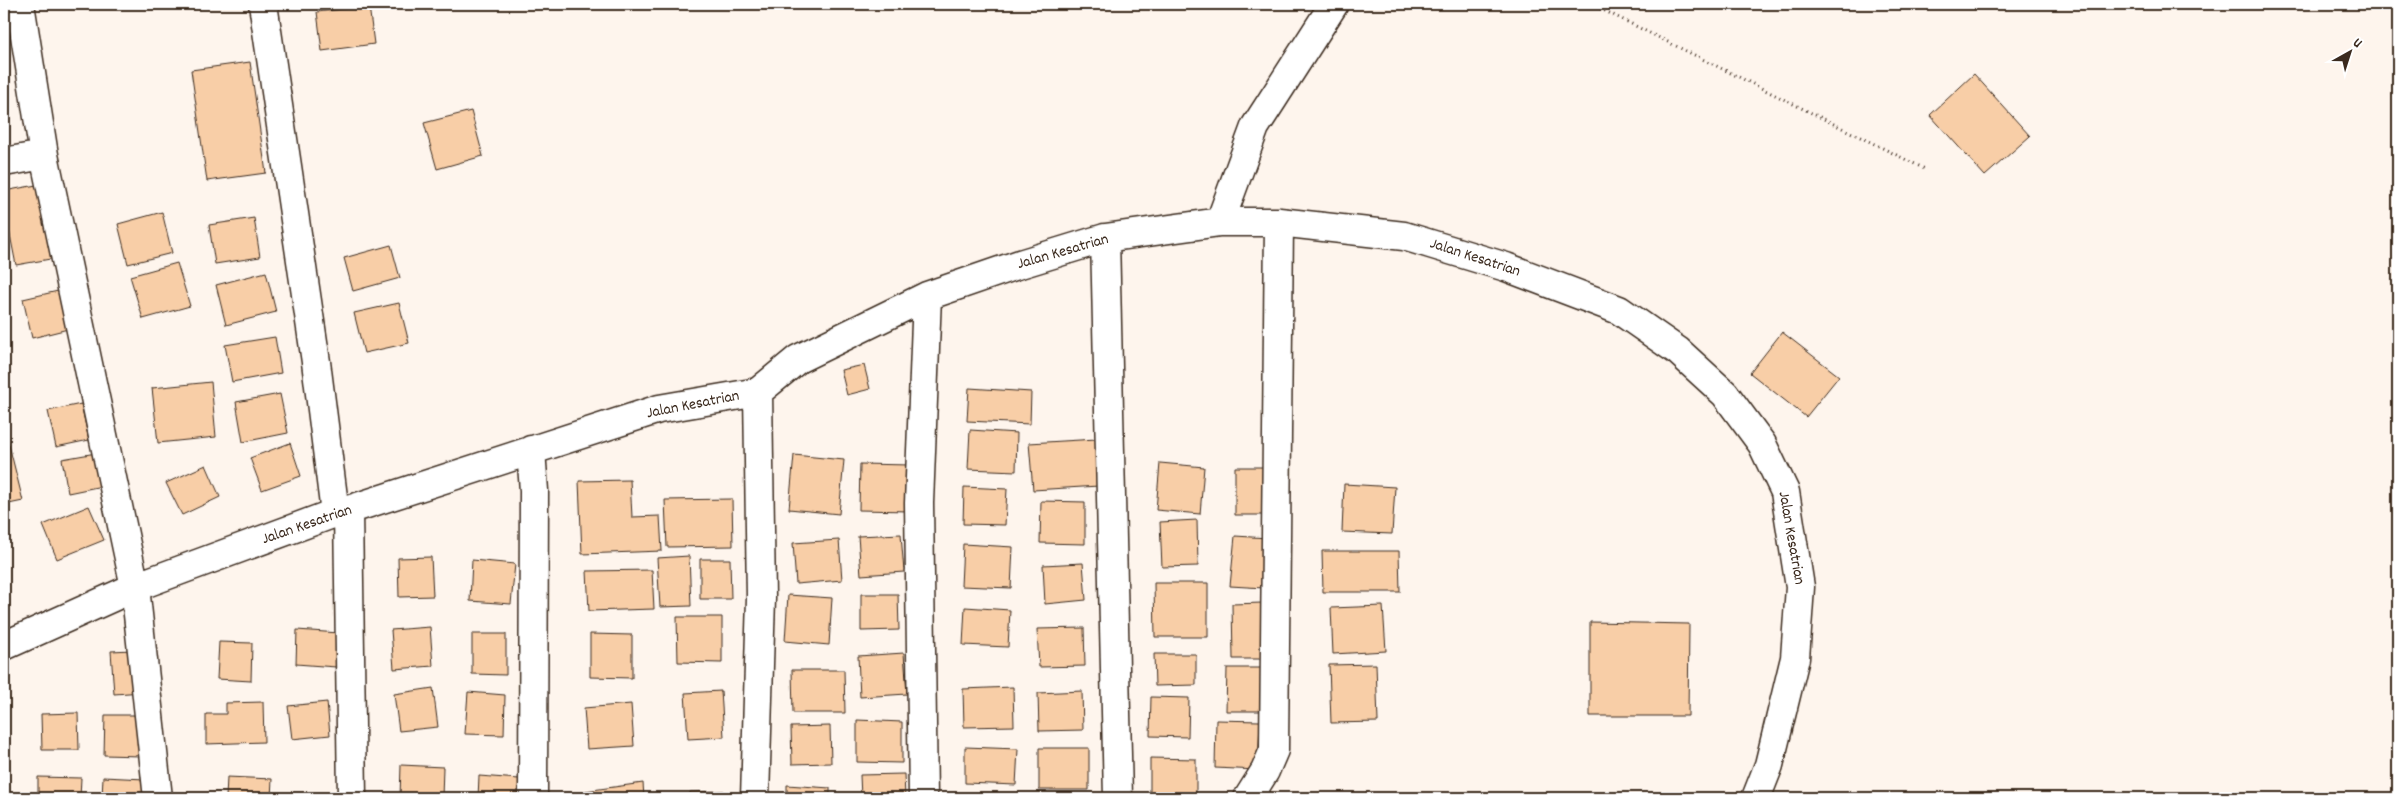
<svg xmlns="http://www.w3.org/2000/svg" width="2402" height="802" font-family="Dekko,sans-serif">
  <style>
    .building { fill: #f8cea7; stroke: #3b2a1e }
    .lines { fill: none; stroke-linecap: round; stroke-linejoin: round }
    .minor-casing { stroke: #3b2a1e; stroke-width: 31 }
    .path { stroke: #3b2a1e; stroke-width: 3; stroke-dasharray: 1 4; stroke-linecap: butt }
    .minor { stroke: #fff; stroke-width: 28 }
    .labels { text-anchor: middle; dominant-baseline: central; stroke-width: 4; stroke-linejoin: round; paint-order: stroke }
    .street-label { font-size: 16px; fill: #3b2a1e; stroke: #fff }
  </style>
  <rect width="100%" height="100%" fill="#fef5ed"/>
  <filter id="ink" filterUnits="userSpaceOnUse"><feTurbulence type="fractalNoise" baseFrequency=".02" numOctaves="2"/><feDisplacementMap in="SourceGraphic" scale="10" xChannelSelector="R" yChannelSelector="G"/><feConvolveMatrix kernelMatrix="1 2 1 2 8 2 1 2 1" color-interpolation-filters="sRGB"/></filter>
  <g filter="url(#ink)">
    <path class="building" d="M369 6 374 44 322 51 317 12Z
      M250 62 266 173 207 181 191 70Z
      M1974 74 2030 136 1985 176 1930 115Z
      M471 111 483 156 437 169 424 123Z
      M42 184 56 258 16 265 4 204V191Z
      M162 212 172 253 128 264 118 224Z
      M254 218 260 257 215 264 209 225Z
      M391 245 400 278 353 291 344 258Z
      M177 263 190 306 143 319 130 276Z
      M266 272 276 312 226 325 216 285Z
      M58 291 68 329 32 338 23 299Z
      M399 303 409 343 364 353 354 313Z
      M1782 332 1839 376 1806 417 1750 373Z
      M275 337 281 373 232 382 225 345Z
      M864 365 870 389 847 395 841 370Z
      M211 382 216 437 158 443 152 388Z
      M969 388 1031 392 1030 424 967 421Z
      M280 394 288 433 243 442 236 402Z
      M81 404 89 440 56 447 48 411Z
      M4 425 23 501 4 505Z
      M970 430 1017 433 1016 471 968 469Z
      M1097 439 1099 486 1033 490 1029 443Z
      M290 443 301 476 262 490 250 458Z
      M96 453 102 486 68 493 62 459Z
      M794 455 844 460 839 514 789 509Z
      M1160 463 1204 467 1200 514 1156 510Z
      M860 464 910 465 909 511 859 510Z
      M206 465 220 497 182 515 166 483Z
      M1235 467H1265V515H1235Z
      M630 480 632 517 660 516 662 551 582 554 579 481Z
      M1344 484 1395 487 1392 534 1342 532Z
      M964 487 1007 489 1005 525 963 524Z
      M732 499 733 546 667 547 665 500Z
      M1041 501 1085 502V544L1040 543Z
      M89 506 104 540 57 559 43 525Z
      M1197 520 1198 566 1162 567 1160 522Z
      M901 534 904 572 861 575 858 536Z
      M1235 536 1268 538 1264 588 1230 586Z
      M839 540 842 580 796 584 793 543Z
      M963 544 1013 547 1011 588 961 586Z
      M1322 551H1399L1400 592H1323Z
      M689 556 691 606 660 607 657 558Z
      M431 557 433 596 399 597 398 558Z
      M700 559H730L731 599H700Z
      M472 560 515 564 511 604 470 601Z
      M1083 563 1086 600 1045 604 1043 565Z
      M652 570 654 609 589 611 587 571Z
      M1154 583H1208V637H1155Z
      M861 594H898L899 630 861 631Z
      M788 595 832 598 829 645 785 641Z
      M1262 603 1264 659H1233L1232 604Z
      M1383 606 1386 651 1333 654 1331 608Z
      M965 607 1010 610 1008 647 963 645Z
      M677 617H722V663L678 662Z
      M1590 622 1689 624 1688 716H1590Z
      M430 627 433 666 394 669 391 630Z
      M1084 628 1085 666 1039 667 1037 629Z
      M297 630 339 633 336 667 296 664Z
      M472 634H506V675L472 674Z
      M590 634 632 635V678L590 677Z
      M219 642 252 643 251 681 217 679Z
      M154 649 157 691 114 694 111 651Z
      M904 653 907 694 860 697 858 656Z
      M1154 654H1196V685L1155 686Z
      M1376 664 1378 722 1331 723 1329 665Z
      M1227 668H1266V711H1226Z
      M792 670H844L845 713H793Z
      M1013 687 1014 726 964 727 963 689Z
      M433 688 438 727 399 731 394 694Z
      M721 691 724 737 688 739 685 693Z
      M1082 691 1083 730 1039 731 1038 693Z
      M468 692 505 695 504 735 465 734Z
      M1151 697 1189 698 1188 737 1150 736Z
      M263 702 264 742 206 744V714H226V703Z
      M327 702 330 735 292 739 288 706Z
      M631 704 634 746 587 749 584 708Z
      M78 713 79 750H42L41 714Z
      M105 715H141L140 756 104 755Z
      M857 720 902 722V763L857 762Z
      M1216 720 1260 721 1258 770 1215 768Z
      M830 726 831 763 792 764 791 727Z
      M965 747 1018 749 1016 785 965 783Z
      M1039 748H1089V790H1039Z
      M1150 758 1196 759V798H1150Z
      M401 765 443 767 442 798H400Z
      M904 774 905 798H861L860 775Z
      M479 776 519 779 518 798H478Z
      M38 777 81 778 80 798H38Z
      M103 777 145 779 144 798H102Z
      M227 777 272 779 271 798H226Z
      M643 783 644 798H586L585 791Z
      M787 785 830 788V798H787Z
      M724 791 725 798H690V792Z"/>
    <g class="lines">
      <defs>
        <path id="minor" d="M20 4 44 155 135 587 158 798
          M263 4 316 362 335 513
          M4 162 44 155
          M1220 222 1255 127 1334 4
          M1105 238 1118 798
          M531 450 534 491 533 798
          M348 510 352 798
          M4 646 135 587 335 513 348 510 659 409 758 392 798 359 927 296 1020 264 1105 238 1220 222H1279L1404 236 1506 267 1619 310 1678 351 1725 394 1762 444 1785 492 1800 587 1795 658 1769 765 1756 798
          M755 798 761 598 758 392
          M923 798 919 503 927 296
          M1248 798 1265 771 1274 750 1279 222"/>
      </defs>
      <use href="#minor" class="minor-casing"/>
      <path class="path" d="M1591 4 1927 170"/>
      <use href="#minor" class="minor"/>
    </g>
  </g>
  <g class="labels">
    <g class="street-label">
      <text transform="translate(1063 252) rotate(-16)">Jalan Kesatrian</text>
      <text transform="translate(1475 258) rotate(18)">Jalan Kesatrian</text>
      <text transform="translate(693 405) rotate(-11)">Jalan Kesatrian</text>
      <text transform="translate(307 525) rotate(-19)">Jalan Kesatrian</text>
      <text transform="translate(1791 538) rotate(80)">Jalan Kesatrian</text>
    </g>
  </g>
  <rect width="2402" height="802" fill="none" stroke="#fff" stroke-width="20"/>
  <rect x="10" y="10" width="2382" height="782" fill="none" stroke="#3b2a1e" stroke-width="2" filter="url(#ink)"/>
  <g transform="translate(2350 52) rotate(39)" stroke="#ffffff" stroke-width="4" paint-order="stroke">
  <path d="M0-4L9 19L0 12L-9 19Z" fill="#3b2a1e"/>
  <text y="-8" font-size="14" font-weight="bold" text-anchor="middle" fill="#3b2a1e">U</text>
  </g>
</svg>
